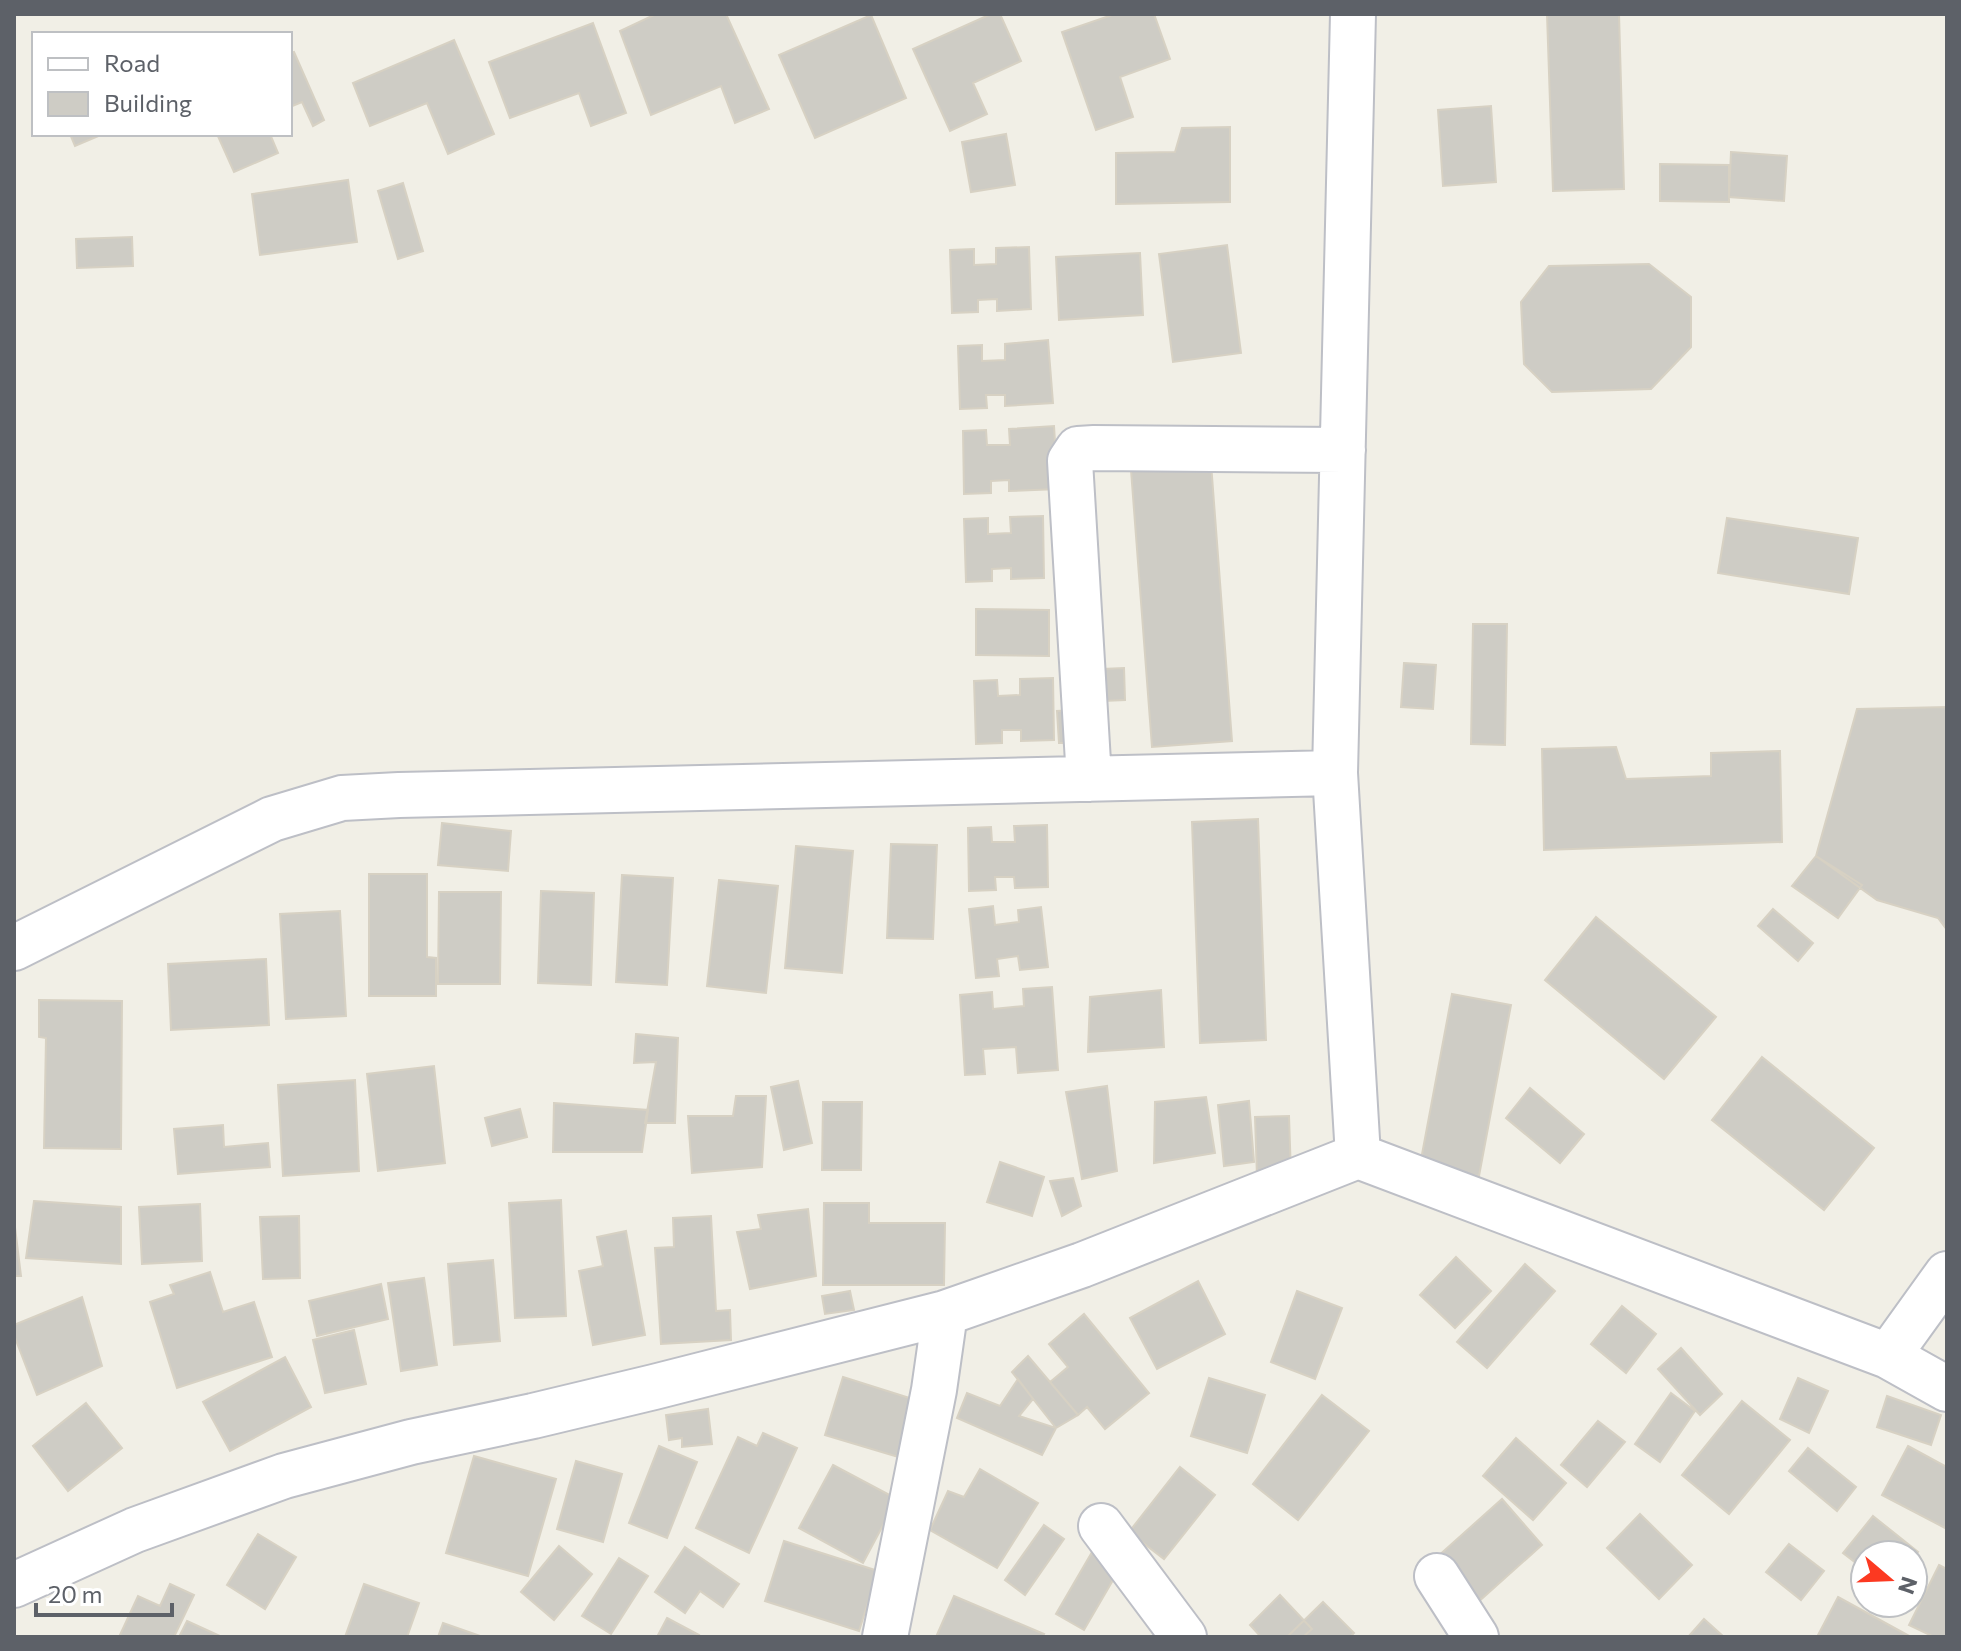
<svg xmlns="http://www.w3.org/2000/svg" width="1961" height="1651" font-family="Commissioner,sans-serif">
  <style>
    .building { fill: #ceccc5; stroke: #d7d1c3; stroke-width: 2 }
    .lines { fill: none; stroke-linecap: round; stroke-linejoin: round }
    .minor-casing { stroke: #bdbfc6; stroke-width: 48 }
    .minor { stroke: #fff; stroke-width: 44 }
  </style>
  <rect width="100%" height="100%" fill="#f1efe6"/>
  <path class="building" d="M656 14H726L769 109 735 123 721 86 651 115 620 31Z
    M991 14H1000L1021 61 973 83 987 114 950 131 913 49Z
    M1115 14H1154L1170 59 1120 77 1133 117 1096 130 1062 32Z
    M1547 14H1619L1624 189 1553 191Z
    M871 15 906 98 815 138 779 55Z
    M593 23 626 113 591 126 579 93 510 118 489 62Z
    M454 40 494 134 448 154 427 103 370 126 353 83Z
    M294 52 324 120 313 126 302 102 290 107V53Z
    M1491 106 1496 182 1443 186 1438 110Z
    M1230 127V202L1116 204V153L1175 152 1182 128Z
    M70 134H103L75 146Z
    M217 134H270L278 153 234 172Z
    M1006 134 1015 185 971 192 962 142Z
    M1731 152 1787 156 1784 201 1729 197Z
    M1660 164 1729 165V202L1660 201Z
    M348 180 357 242 260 255 252 194Z
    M403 183 423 251 398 259 378 191Z
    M132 237 133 266 77 268 76 239Z
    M1227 245 1241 353 1173 362 1159 254Z
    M1029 247 1031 309 997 311V299L978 300V312L952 313 950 250 974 249V265L996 264V248Z
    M1140 253 1143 315 1059 320 1056 257Z
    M1649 264 1691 297V347L1651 389 1552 392 1524 364 1521 302 1549 266Z
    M1048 340 1053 403 1005 406V395H986L987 408 960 409 958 346 982 345V361L1005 360V344Z
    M1054 426 1058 489 1009 491V480L991 481V493L964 494 963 431 986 430 987 445H1010L1009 429Z
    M1211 463 1232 741 1152 747 1131 470Z
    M1043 516 1044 578 1011 579V568L992 569V581L966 582 964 519 988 518V534L1011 533 1010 517Z
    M1727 518 1858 538 1849 594 1718 573Z
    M976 609 1049 610V656L976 655Z
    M1473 624H1507L1505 745 1471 744Z
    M1404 663 1436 665 1433 709 1401 707Z
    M1124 668 1125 700 1103 701 1102 669Z
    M1053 678 1054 740 1021 741V730H1002V743L976 744 974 681 997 680 998 696 1020 695V679Z
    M1947 707V930L1938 918 1877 900 1816 856 1857 709Z
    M1074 710 1076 743H1059L1057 711Z
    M1616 747 1626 779 1711 776V753L1780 751 1782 842 1544 850 1542 749Z
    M1258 819 1266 1040 1200 1043 1192 822Z
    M442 823 511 831 508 871 438 865Z
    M1047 825 1048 887 1015 888 1014 877H995L996 890 969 891 968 828 991 827 992 842H1015L1014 826Z
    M891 844 937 845 933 939 887 938Z
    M796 846 853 851 842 973 785 968Z
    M1816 856 1862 885 1838 918 1792 886Z
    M369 874H427V957L436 958V996H369Z
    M622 875 673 878 667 985 616 982Z
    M719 880 778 886 766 993 707 986Z
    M541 891 594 893 591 985 538 983Z
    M439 892H501L500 984H438Z
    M993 906 995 925 1019 922 1018 910 1041 907 1048 967 1020 970 1018 956 997 959 999 976 976 978 969 909Z
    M1773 909 1813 943 1798 961 1758 926Z
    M340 911 346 1016 286 1019 280 914Z
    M1596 917 1716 1017 1664 1079 1545 980Z
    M266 959 269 1025 171 1030 168 964Z
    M1052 987 1058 1070 1018 1073 1016 1047 983 1049 985 1074 965 1075 960 995 992 992 993 1009 1024 1006 1023 989Z
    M1161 990 1164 1047 1088 1052 1090 997Z
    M1452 994 1511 1005 1479 1176 1420 1165Z
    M39 1000 122 1001 121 1149 44 1148 46 1038 39 1037Z
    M636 1034 678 1038 675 1123H645L656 1062 634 1063Z
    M1762 1057 1874 1148 1824 1210 1712 1120Z
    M434 1066 445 1163 378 1171 367 1074Z
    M355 1080 359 1171 283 1176 278 1085Z
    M798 1081 812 1143 784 1150 771 1087Z
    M1107 1086 1117 1171 1082 1179 1066 1092Z
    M1530 1088 1584 1134 1560 1163 1506 1118Z
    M736 1096H766L762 1167 692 1173 688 1116H733Z
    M1206 1097 1215 1153 1154 1163 1155 1102Z
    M1249 1101 1254 1162 1224 1166 1218 1105Z
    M823 1102H862L861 1170H822Z
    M554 1103 648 1110 642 1152H553Z
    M520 1109 527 1137 492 1146 485 1118Z
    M1289 1116 1291 1175 1257 1177 1255 1117Z
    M223 1125 224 1147 268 1143 270 1167 178 1174 174 1129Z
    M1000 1162 1044 1177 1032 1216 987 1202Z
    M1073 1178 1081 1206 1062 1216 1050 1181Z
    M561 1200 566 1316 515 1318 509 1203Z
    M34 1201 121 1207V1264L26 1258Z
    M824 1203H869V1223H945L944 1285H823Z
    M200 1204 202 1261 142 1264 139 1207Z
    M808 1209 816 1276 750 1289 737 1232 761 1229 758 1215Z
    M299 1216 300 1278 263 1279 260 1217Z
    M711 1216 716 1311 730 1310 731 1340 661 1344 655 1248 674 1247 673 1218Z
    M14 1219 21 1276H14Z
    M626 1231 645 1335 593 1345 579 1271 603 1266 597 1237Z
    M1456 1257 1491 1291 1455 1328 1420 1295Z
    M493 1260 500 1341 454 1345 448 1264Z
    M1525 1264 1555 1291 1487 1368 1457 1342Z
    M210 1272 223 1312 254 1302 272 1357 177 1388 150 1302 174 1294 170 1285Z
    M424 1278 437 1365 401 1371 388 1283Z
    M1198 1281 1225 1334 1157 1369 1130 1318Z
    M381 1284 388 1319 317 1336 309 1301Z
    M850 1291 854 1310 825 1314 822 1296Z
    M1297 1291 1342 1308 1315 1379 1271 1362Z
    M82 1297 102 1366 37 1395 14 1335V1325Z
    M1622 1306 1656 1334 1626 1373 1591 1344Z
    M1084 1314 1149 1393 1105 1429 1087 1407 1078 1415 1050 1382 1068 1367 1049 1344Z
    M354 1330 366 1384 325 1393 313 1340Z
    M1681 1348 1722 1394 1700 1415 1658 1369Z
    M1028 1356 1078 1415 1056 1428 1012 1372Z
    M285 1357 311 1407 230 1451 203 1402Z
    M843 1377 922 1402 905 1459 825 1435Z
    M1209 1378 1265 1395 1247 1453 1191 1436Z
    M1798 1378 1828 1391 1809 1433 1780 1419Z
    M1018 1379 1033 1399 1019 1416 1056 1428 1042 1455 957 1418 967 1393 1000 1406Z
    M1671 1393 1695 1411 1660 1462 1635 1444Z
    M1322 1395 1369 1431 1298 1520 1253 1484Z
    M1887 1396 1941 1415 1931 1445 1877 1427Z
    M1742 1401 1790 1440 1729 1514 1682 1475Z
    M86 1403 122 1448 68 1491 33 1446Z
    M708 1409 712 1444 682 1447V1438L669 1440 666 1415Z
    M1598 1421 1625 1442 1587 1487 1561 1465Z
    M763 1433 797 1448 749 1553 696 1528 738 1437 757 1446Z
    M1516 1438 1566 1483 1533 1520 1483 1476Z
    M659 1446 697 1462 667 1538 629 1523Z
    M1908 1446 1947 1467V1529L1882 1495Z
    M1808 1448 1856 1487 1837 1511 1789 1471Z
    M474 1456 556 1479 528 1576 446 1553Z
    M576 1461 622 1474 603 1542 557 1529Z
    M833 1465 897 1499 863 1563 799 1528Z
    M1180 1467 1215 1495 1164 1559 1129 1532Z
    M980 1469 1038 1503 997 1568 930 1530 948 1491 964 1497Z
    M1502 1499 1542 1545 1477 1603 1437 1557Z
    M1640 1514 1692 1565 1659 1599 1607 1548Z
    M1873 1516 1918 1552 1913 1558V1555H1865V1570L1843 1553Z
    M1044 1525 1064 1539 1025 1595 1005 1580Z
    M258 1534 296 1557 265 1609 227 1585Z
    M784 1541 878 1571 859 1631 765 1601Z
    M1789 1544 1824 1571 1801 1600 1766 1572Z
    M559 1546 592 1574 554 1620 521 1592Z
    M685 1547 739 1584 723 1607 700 1591 685 1613 655 1592Z
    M1092 1552 1120 1568 1084 1630 1056 1614Z
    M619 1558 648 1576 611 1634 582 1616Z
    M1939 1565 1947 1569V1637H1934L1909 1625Z
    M170 1584 194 1595 174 1637H119L138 1596 160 1606Z
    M364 1584 419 1603 407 1637H345Z
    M1280 1595 1312 1629 1303 1637H1261L1250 1625Z
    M954 1596 1044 1634 1042 1637H936Z
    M1838 1597 1911 1637H1817Z
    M1323 1602 1354 1633 1350 1637H1287Z
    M667 1618 699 1635 698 1637H657Z
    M1704 1619 1724 1637H1688Z
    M187 1621 222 1637H179Z
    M443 1623 483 1637H438Z"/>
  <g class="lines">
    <defs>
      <path id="minor" d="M1353 14 1335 773 1358 1156 1888 1356 1947 1389
        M1089 779 1070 461 1078 449 1094 448 1343 450
        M14 948 272 819 342 798 399 795 1335 773
        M1888 1356 1947 1274
        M1101 1526 1184 1637
        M1437 1576 1476 1637
        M14 1585 135 1530 284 1476 411 1442 533 1416 654 1387 945 1313 1082 1265 1358 1156
        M885 1637 934 1390 945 1313"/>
    </defs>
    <use href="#minor" class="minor-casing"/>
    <use href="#minor" class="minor"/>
  </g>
  <rect width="1961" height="1651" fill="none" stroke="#5d6168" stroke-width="32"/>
  <rect x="32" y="32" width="260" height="104" fill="#ffffff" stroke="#bec0c3" stroke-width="2"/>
  <rect x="48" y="58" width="40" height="12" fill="#ffffff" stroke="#bec0c3" stroke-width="2"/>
  <text x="104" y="72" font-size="24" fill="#5d6168">Road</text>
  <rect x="48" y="92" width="40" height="24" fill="#ceccc5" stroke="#bec0c3" stroke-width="2"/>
  <text x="104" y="112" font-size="24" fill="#5d6168">Building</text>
  <g transform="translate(1889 1579) rotate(109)"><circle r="38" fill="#ffffff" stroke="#bec0c3" stroke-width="2"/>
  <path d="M0-6L14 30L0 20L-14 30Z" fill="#fc3921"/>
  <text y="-12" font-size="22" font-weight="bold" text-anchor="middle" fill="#5d6168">N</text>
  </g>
  <path d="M36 1603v12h136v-12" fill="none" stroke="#5d6168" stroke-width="4"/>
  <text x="48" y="1603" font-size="24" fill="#5d6168" stroke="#ffffff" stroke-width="6" paint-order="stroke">20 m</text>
</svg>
